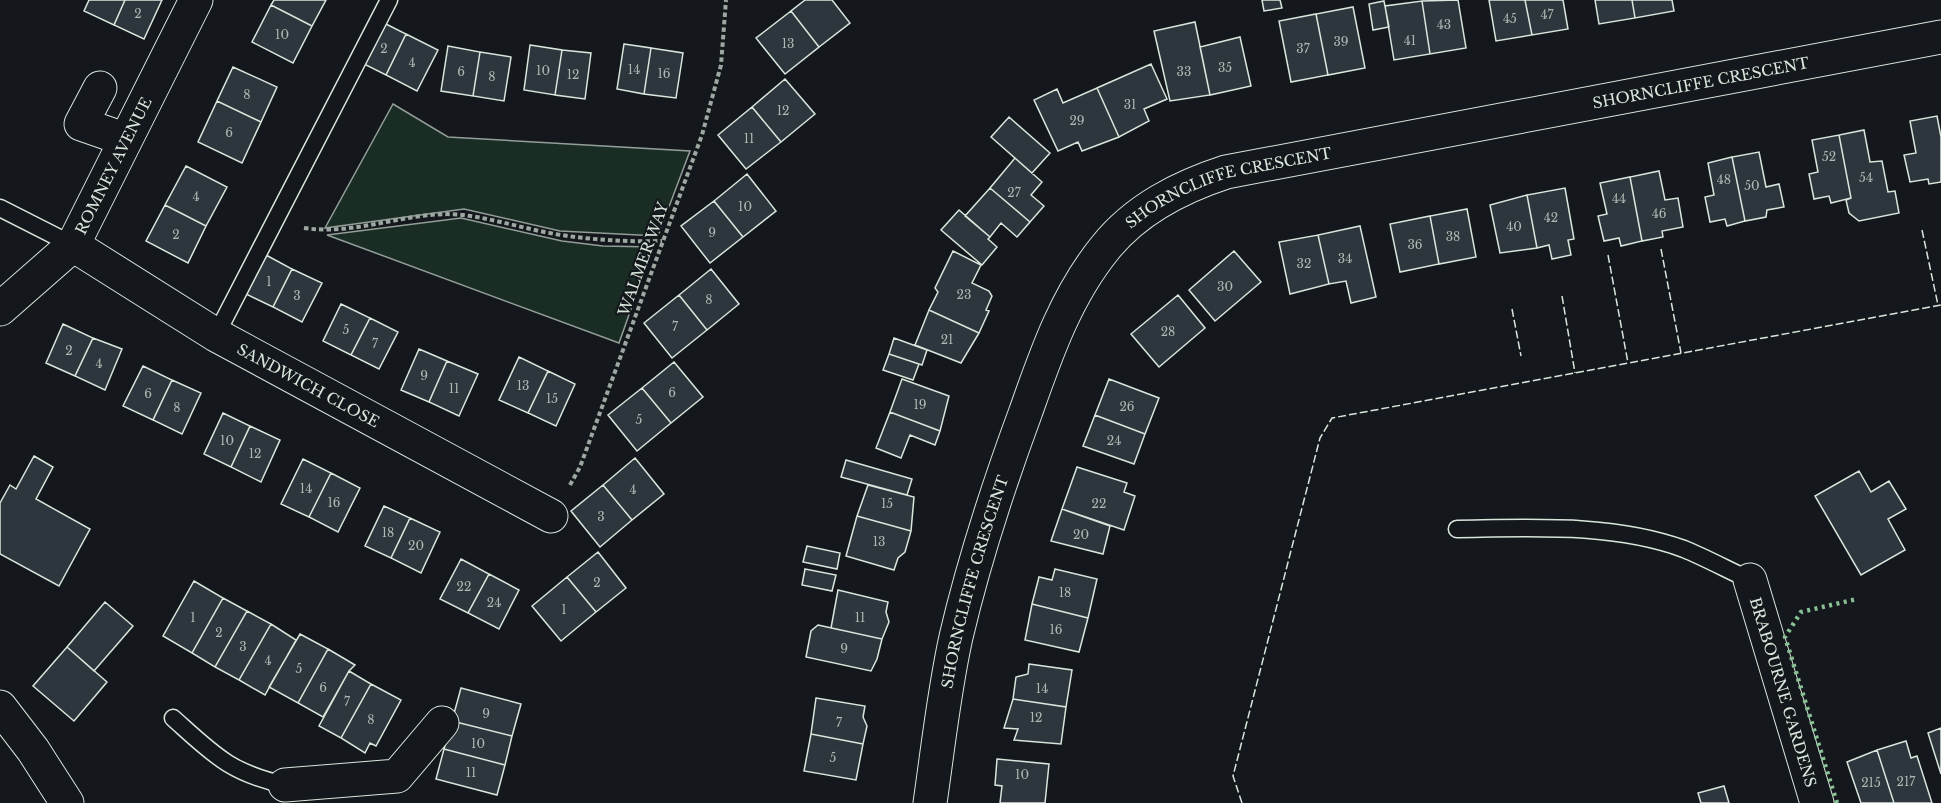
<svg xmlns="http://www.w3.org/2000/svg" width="1941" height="803" font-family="'Libre Baskerville',serif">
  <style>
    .green { fill: #1a2d24; stroke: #939e99; stroke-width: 1.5 }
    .building { fill: #2c363c; stroke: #d8e6dc; stroke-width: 1.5 }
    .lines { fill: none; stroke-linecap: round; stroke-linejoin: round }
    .lane-casing { stroke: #d8e6dc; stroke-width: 19 }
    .street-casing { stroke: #d8e6dc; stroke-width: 35 }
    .path { stroke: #9da8a2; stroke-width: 4; stroke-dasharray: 4.5 3; stroke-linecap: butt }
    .lane { stroke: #14181c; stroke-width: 16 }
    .street { stroke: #14181c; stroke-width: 33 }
    .hedge { stroke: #8ac095; stroke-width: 4.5; stroke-dasharray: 3 4.5; stroke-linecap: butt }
    .fence { stroke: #d8e6dc; stroke-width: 1.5; stroke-dasharray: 8 3; stroke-linecap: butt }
    .labels { text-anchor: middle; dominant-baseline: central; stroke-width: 4.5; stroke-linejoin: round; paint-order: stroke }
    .number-label { font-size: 12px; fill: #adbab4 }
    .street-label { font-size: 15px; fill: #d8e6dc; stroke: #14181c }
  </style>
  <rect width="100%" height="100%" fill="#14181c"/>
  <path class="green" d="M393 104 448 137 690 151 658 236 560 231 464 209 325 228Z
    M461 218 562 241 603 246 653 247 619 343 327 235Z"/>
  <path class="building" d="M89 0H125L114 25 84 11Z
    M125 0H162L144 39 114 25Z
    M274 0H326L312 26 271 5Z
    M805 0H832L850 23 819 47 791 11Z
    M1262 0H1280L1282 8 1264 11Z
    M1458 0 1466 48 1430 54 1422 1Z
    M1489 0H1525L1532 35 1496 41Z
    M1525 0H1563L1568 29 1532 35Z
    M1595 0H1632L1635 18 1599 24Z
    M1632 0H1672L1674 11 1635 18Z
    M1384 1 1389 27 1373 30 1369 4Z
    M1422 1 1430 54 1394 60 1385 6Z
    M271 5 312 26 293 63 252 42Z
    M1353 7 1365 68 1328 75 1316 14Z
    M791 11 819 47 785 74 756 38Z
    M1316 14 1328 75 1291 82 1279 21Z
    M382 22 406 34 386 75 362 63Z
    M1195 22 1210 95 1170 101 1154 31Z
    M406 34 438 50 417 91 386 75Z
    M1240 37 1251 86 1210 95 1200 47Z
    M624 44 651 48 644 94 617 89Z
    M530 45 562 50 555 95 524 90Z
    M448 46 480 52 473 96 441 91Z
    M651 48 683 53 676 98 644 94Z
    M562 50 591 53 585 99 555 95Z
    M480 52 511 57 504 101 473 96Z
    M1151 64 1167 99 1144 109 1149 121 1119 137 1097 88Z
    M233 67 277 87 261 122 217 101Z
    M785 79 815 114 781 142 752 107Z
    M1097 88 1119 137 1082 151 1078 142 1058 151 1034 100 1057 89 1063 103Z
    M217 101 261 122 242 163 198 142Z
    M752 107 781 142 746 169 718 135Z
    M1937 116 1941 137V182L1929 184 1928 179 1910 182 1904 155 1916 153 1910 121Z
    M1009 117 1050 153 1032 173 991 137Z
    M1864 130 1870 162 1882 161 1888 192 1895 191 1899 213 1859 221 1849 213 1846 200 1851 198 1839 135Z
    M1839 135 1851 198 1831 203 1829 196 1814 199 1809 174 1818 172 1812 140Z
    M1759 152 1766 187 1779 184 1784 207 1767 210 1766 217 1745 221 1732 157Z
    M1732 157 1745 221 1727 226 1725 219 1710 222 1705 197 1714 195 1708 163Z
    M1015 158 1042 182 1031 195 1044 206 1030 222 990 188Z
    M186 166 227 187 206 226 165 205Z
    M1659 171 1665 200 1678 198 1683 227 1662 231 1663 237 1642 241 1630 177Z
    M747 174 776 211 743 237 714 201Z
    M1630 177 1642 241 1621 246 1619 238 1604 241 1598 216 1607 214 1600 183Z
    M990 188 1030 222 1017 237 1001 223 990 237 965 216Z
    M1565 188 1574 239 1568 240 1571 255 1552 259 1549 245 1537 248 1527 195Z
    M1527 195 1537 248 1500 253 1490 205Z
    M714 201 743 237 710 263 681 226Z
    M165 205 206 226 188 263 146 241Z
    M1467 209 1476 257 1439 264 1430 216Z
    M959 210 990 237 988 239 997 247 982 265 941 230Z
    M1430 216 1439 264 1400 272 1390 224Z
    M1360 226 1376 297 1351 303 1346 281 1329 284 1318 235Z
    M1318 235 1329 284 1290 294 1279 242Z
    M953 251 981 265 972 283 989 291 992 296 986 310 989 311 979 333 929 310 938 292 935 288Z
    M1234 251 1261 282 1215 321 1189 290Z
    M266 255 292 269 273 307 246 294Z
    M292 269 322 283 302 322 273 307Z
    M711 269 739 304 707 330 679 295Z
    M679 295 707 330 672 358 644 323Z
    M1178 295 1205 328 1159 367 1131 334Z
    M341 304 370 318 351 355 323 341Z
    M929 310 979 333 961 363 915 345Z
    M370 318 398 332 379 369 351 355Z
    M63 324 93 338 75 376 46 363Z
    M93 338 122 349 105 390 75 376Z
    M894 338 927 350 922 365 889 354Z
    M419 349 447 361 429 402 401 390Z
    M889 354 919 364 913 380 883 370Z
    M519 357 548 371 528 413 499 400Z
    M447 361 478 374 459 416 429 402Z
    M674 362 703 397 671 423 642 388Z
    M143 366 172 380 153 420 123 406Z
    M548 371 575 384 556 426 528 413Z
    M902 379 949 396 940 431 890 412Z
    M1109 379 1159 398 1145 434 1095 415Z
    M172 380 201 393 182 434 153 420Z
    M642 388 671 423 637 451 608 415Z
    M890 412 940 431 935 445 910 435 901 458 876 448Z
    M223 413 250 426 231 467 204 454Z
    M1095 415 1145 434 1134 464 1083 446Z
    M250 426 280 440 261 482 231 467Z
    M34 456 53 467 36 499 90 529 59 586 0 554V503L10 485 16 489Z
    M635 458 664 494 632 520 603 485Z
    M303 459 331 473 309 517 281 504Z
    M846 460 912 479 907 495 841 477Z
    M1077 467 1127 483 1124 492 1135 496 1124 530 1062 509Z
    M1859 471 1871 492 1889 481 1906 509 1888 519 1905 550 1861 575 1815 496Z
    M331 473 360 488 338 532 309 517Z
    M603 485 632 520 600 547 571 511Z
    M868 485 914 497 911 531 857 516Z
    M384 506 410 518 391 558 365 546Z
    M1062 509 1110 526 1103 554 1051 541Z
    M857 516 911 531 905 552 898 558 894 570 846 556Z
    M410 518 440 532 421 573 391 558Z
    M807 546 840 553 837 569 803 562Z
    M598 552 626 588 596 612 567 577Z
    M461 559 489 574 468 613 440 599Z
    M805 569 836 575 832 591 802 585Z
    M1055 569 1097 579 1088 618 1032 604 1039 577 1052 580Z
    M489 574 519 590 499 629 468 613Z
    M567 577 596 612 561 641 532 606Z
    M194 581 223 598 192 653 163 636Z
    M838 590 888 602 886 612 889 622 882 639 831 628Z
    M223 598 247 611 215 667 192 653Z
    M105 602 133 626 94 671 67 647Z
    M1032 604 1088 618 1079 652 1025 640Z
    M247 611 271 624 239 680 215 667Z
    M271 624 296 640 265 695 239 680Z
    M818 625 882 639 877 659 871 671 806 657 811 631Z
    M300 634 328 649 298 703 269 687Z
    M67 647 107 682 74 721 33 686Z
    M328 649 355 665 349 671 323 717 298 703Z
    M1029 664 1072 670 1066 707 1013 699 1016 677 1028 674Z
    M349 671 371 684 341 738 319 726Z
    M371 684 401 700 376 746 370 743 365 753 341 738Z
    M461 688 521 704 512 736 452 721Z
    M816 698 865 706 863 717 867 726 863 744 811 734Z
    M1013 699 1066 707 1061 744 1014 740 1018 729 1004 728Z
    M452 721 512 736 505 765 444 749Z
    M1941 728V774L1928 733Z
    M811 734 863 744 856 780 804 771Z
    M1906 741 1911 758 1917 756 1932 803H1894L1877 750Z
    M444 749 505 765 497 795 436 779Z
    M1877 750 1894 803H1861L1847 762Z
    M997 759 1049 764 1045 803H1000L1002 786 995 785Z
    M1724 786 1729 803H1701L1698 793Z"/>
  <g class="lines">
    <defs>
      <path id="lane" d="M0 208 73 245
        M216 335 389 0
        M1457 529C1531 528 1613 523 1684 549 1706 558 1728 570 1750 580
        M173 718C213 754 230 773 285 785"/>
      <g id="street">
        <path d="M100 88 81 124 124 139"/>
        <path id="s1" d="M73 245 216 335 551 516"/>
        <path id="s2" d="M0 309 73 245 196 0"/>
        <path id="s3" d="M1750 580 1817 803"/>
        <path d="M0 707 33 750 67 803"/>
        <path d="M285 785 397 776 442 723"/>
        <path id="s4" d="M930 803C938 748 944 691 956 637 974 560 999 484 1026 411 1046 354 1066 296 1105 248 1136 209 1180 187 1226 172L1941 37"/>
      </g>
    </defs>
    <use href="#lane" class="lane-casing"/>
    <use href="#street" class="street-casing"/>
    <path class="path" d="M304 228C360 236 411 209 463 215 496 219 528 230 561 235 594 240 628 242 662 241
      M570 485 580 467 702 135 721 65 726 0"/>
    <use href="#lane" class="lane"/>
    <use href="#street" class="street"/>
    <path class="hedge" d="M1837 803 1785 637 1801 612 1857 599"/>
    <path class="fence" d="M1922 230 1938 305
      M1661 249 1681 353
      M1608 255 1628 363
      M1562 296 1575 373
      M1512 309 1521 356
      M1242 803 1233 776 1320 438 1332 418 1941 305"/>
  </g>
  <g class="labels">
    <g class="number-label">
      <text x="138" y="13">2</text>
      <text x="1547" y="14">47</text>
      <text x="1510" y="18">45</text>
      <text x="1444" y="24">43</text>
      <text x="282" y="34">10</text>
      <text x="1410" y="40">41</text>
      <text x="1341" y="41">39</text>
      <text x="788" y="43">13</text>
      <text x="384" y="48">2</text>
      <text x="1303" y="48">37</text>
      <text x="412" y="62">4</text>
      <text x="1225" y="67">35</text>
      <text x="634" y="69">14</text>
      <text x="543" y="70">10</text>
      <text x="461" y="71">6</text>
      <text x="1184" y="71">33</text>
      <text x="664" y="73">16</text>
      <text x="573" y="74">12</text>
      <text x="492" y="76">8</text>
      <text x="247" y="94">8</text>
      <text x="1130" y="104">31</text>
      <text x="783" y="110">12</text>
      <text x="1077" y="120">29</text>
      <text x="229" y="132">6</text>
      <text x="749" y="138">11</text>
      <text x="1829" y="156">52</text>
      <text x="1866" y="177">54</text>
      <text x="1724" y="179">48</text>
      <text x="1752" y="185">50</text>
      <text x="1014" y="192">27</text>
      <text x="196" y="196">4</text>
      <text x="1619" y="198">44</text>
      <text x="745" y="206">10</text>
      <text x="1659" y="213">46</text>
      <text x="1551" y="217">42</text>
      <text x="1514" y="226">40</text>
      <text x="712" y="232">9</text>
      <text x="176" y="234">2</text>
      <text x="1453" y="236">38</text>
      <text x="1415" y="244">36</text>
      <text x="1345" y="258">34</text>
      <text x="1304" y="263">32</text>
      <text x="269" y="281">1</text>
      <text x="1225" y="286">30</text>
      <text x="964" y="294">23</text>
      <text x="297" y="295">3</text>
      <text x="709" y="299">8</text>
      <text x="675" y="326">7</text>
      <text x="346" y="329">5</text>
      <text x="1168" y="331">28</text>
      <text x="947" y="339">21</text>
      <text x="375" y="343">7</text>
      <text x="69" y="350">2</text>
      <text x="99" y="363">4</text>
      <text x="424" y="375">9</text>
      <text x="523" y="385">13</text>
      <text x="454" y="388">11</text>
      <text x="672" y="392">6</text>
      <text x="148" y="393">6</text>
      <text x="552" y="398">15</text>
      <text x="920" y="404">19</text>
      <text x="1127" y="406">26</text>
      <text x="177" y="407">8</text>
      <text x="639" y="419">5</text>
      <text x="227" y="440">10</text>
      <text x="1114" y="440">24</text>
      <text x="255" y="453">12</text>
      <text x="306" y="488">14</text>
      <text x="633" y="489">4</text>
      <text x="334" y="502">16</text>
      <text x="887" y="503">15</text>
      <text x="1099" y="503">22</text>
      <text x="601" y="516">3</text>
      <text x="388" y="532">18</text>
      <text x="1081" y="534">20</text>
      <text x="879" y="541">13</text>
      <text x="416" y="545">20</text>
      <text x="597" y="582">2</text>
      <text x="464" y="586">22</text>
      <text x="1065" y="592">18</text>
      <text x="494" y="602">24</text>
      <text x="564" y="609">1</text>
      <text x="193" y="617">1</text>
      <text x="860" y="617">11</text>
      <text x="1056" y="629">16</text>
      <text x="219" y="632">2</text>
      <text x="243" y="646">3</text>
      <text x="844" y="648">9</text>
      <text x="268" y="660">4</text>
      <text x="299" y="668">5</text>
      <text x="323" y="687">6</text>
      <text x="1042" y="688">14</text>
      <text x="347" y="701">7</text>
      <text x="486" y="713">9</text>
      <text x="1036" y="717">12</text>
      <text x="371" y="719">8</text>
      <text x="839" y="722">7</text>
      <text x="478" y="743">10</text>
      <text x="833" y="757">5</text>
      <text x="471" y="772">11</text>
      <text x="1022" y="774">10</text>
      <text x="1906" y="781">217</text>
      <text x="1871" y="782">215</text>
    </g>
    <g class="street-label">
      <text stroke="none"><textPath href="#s4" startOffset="1215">SHORNCLIFFE CRESCENT</textPath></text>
      <text stroke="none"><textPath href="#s2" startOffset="186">ROMNEY AVENUE</textPath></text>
      <text stroke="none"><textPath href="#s4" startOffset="729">SHORNCLIFFE CRESCENT</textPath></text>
      <text transform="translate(643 259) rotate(-70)">WALMER WAY</text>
      <text stroke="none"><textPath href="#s1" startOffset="274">SANDWICH CLOSE</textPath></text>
      <text stroke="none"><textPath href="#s4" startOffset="226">SHORNCLIFFE CRESCENT</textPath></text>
      <text stroke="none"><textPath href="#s3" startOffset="117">BRABOURNE GARDENS</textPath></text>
    </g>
  </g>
</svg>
